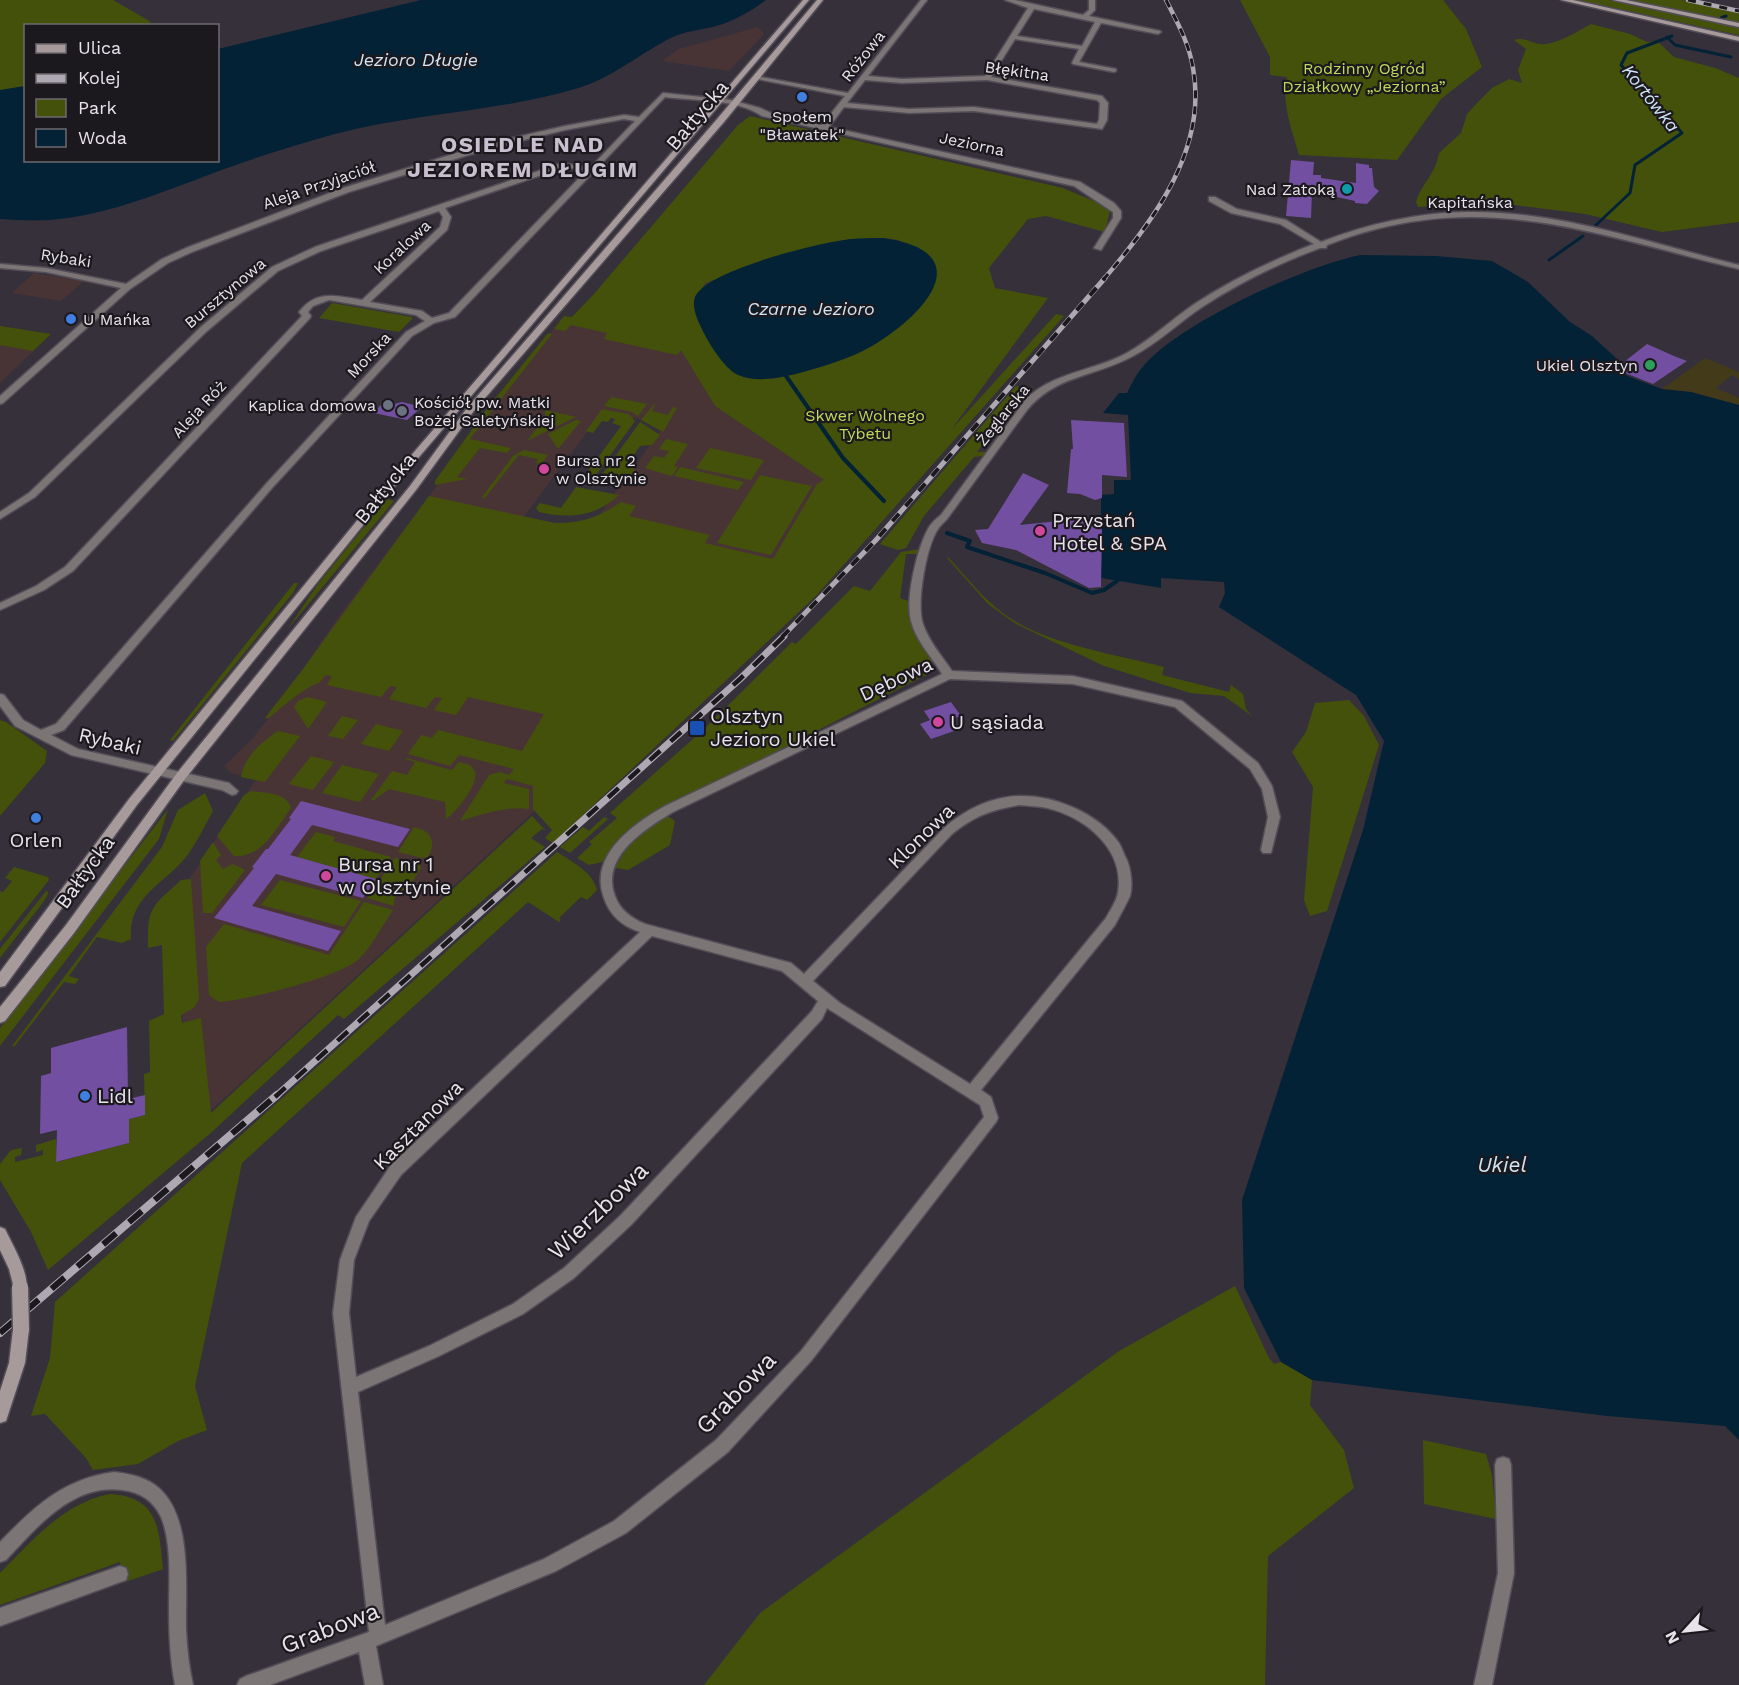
<svg xmlns="http://www.w3.org/2000/svg" width="1739" height="1685" font-family="'Work Sans',sans-serif">
  <style>
    .education { fill: #493435; fill-rule: evenodd }
    .green { fill: #44510a; fill-rule: evenodd }
    .sand { fill: #433a1a }
    .water { fill: #042236 }
    .lines { fill: none; stroke-linecap: round; stroke-linejoin: round }
    .stream-far1 { stroke: #042236; stroke-width: 3 }
    .stream { stroke: #042236; stroke-width: 4 }
    .building { fill: #724fa0 }
    .minor-casing { stroke: #524d57; stroke-width: 3 }
    .secondary-casing { stroke: #524d57; stroke-width: 3 }
    .minor { fill: #7c7575; fill-rule: evenodd }
    .secondary { fill: #a69a9a; fill-rule: evenodd }
    .rail-far3-casing { stroke: #ada8b1; stroke-width: 4.5 }
    .rail-far2-casing { stroke: #ada8b1; stroke-width: 5 }
    .rail-far1-casing { stroke: #ada8b1; stroke-width: 7 }
    .rail-casing { stroke: #ada8b1; stroke-width: 8 }
    .rail-far3 { stroke: #1c191e; stroke-width: 3; stroke-dasharray: 8; stroke-linecap: butt }
    .rail-far2 { stroke: #1c191e; stroke-width: 4; stroke-dasharray: 10; stroke-linecap: butt }
    .rail-far1 { stroke: #1c191e; stroke-width: 4.5; stroke-dasharray: 14; stroke-linecap: butt }
    .rail { stroke: #1c191e; stroke-width: 6; stroke-dasharray: 17; stroke-linecap: butt }
    .secondary-bridge-casing { stroke: #524d57; stroke-width: 19; stroke-linecap: butt }
    .secondary-bridge { stroke: #a69a9a; stroke-width: 16 }
    .shop-dot { fill: #3f7fe0; stroke: #1c191e; stroke-width: 2 }
    .culture-dot { fill: #0f9aa8; stroke: #1c191e; stroke-width: 2 }
    .leisure-dot { fill: #2e9e5b; stroke: #1c191e; stroke-width: 2 }
    .worship-dot { fill: #6b7280; stroke: #1c191e; stroke-width: 2 }
    .hotel-dot { fill: #d1479c; stroke: #1c191e; stroke-width: 2 }
    .transit-dot { fill: #1a4fb4; stroke: #1c191e; stroke-width: 2 }
    .labels { text-anchor: middle; dominant-baseline: central; stroke-width: 4.5; stroke-linejoin: round; paint-order: stroke }
    .far-street-label { font-size: 16px; fill: #e8e3eb; stroke: #1c191e }
    .far-park-label { font-size: 16px; fill: #bfdb59; stroke: #1c191e }
    .far-poi-label { font-size: 16px; fill: #e8e3eb; stroke: #1c191e; text-anchor: end }
    .far-water-label { font-size: 18px; font-style: italic; fill: #cfe4f5; stroke: #1c191e }
    .street-label { font-size: 20px; fill: #e8e3eb; stroke: #1c191e }
    .poi-label { font-size: 20px; fill: #e8e3eb; stroke: #1c191e; text-anchor: start }
    .water-label { font-size: 21px; font-style: italic; fill: #cfe4f5; stroke: #1c191e }
    .far-district-label { font-size: 22px; font-weight: bold; letter-spacing: 1.5px; fill: #c8c0ce; stroke: #1c191e }
    .near-street-label { font-size: 24px; fill: #e8e3eb; stroke: #1c191e }
  </style>
  <rect width="100%" height="100%" fill="#36303b"/>
  <path class="education" d="M758 27 764 34 729 71 662 61 679 49Z
    M34 273 46 275 84 281 61 301 12 293Z
    M564 316 668 338 685 353 715 406 876 515 541 805 238 1086 190 1128 175 901 256 779 231 773 224 766 251 740 268 719 265 718 303 669 339 616 436 487 492 402ZM602 412 665 424 584 536 523 518Z
    M0 326 51 334 0 383Z"/>
  <path class="green" d="M0 0H113L151 22 144 26H26L25 86 0 91Z
    M1240 0H1443L1466 29 1482 67 1441 99 1397 160 1299 155C1292 130 1281 103 1287 77L1270 75V57Z
    M1578 0H1609L1739 27V35Z
    M1627 0H1682L1739 13V23Z
    M1591 24 1630 34 1647 42 1657 41 1674 57 1715 68 1739 78V222L1662 232 1585 214 1499 203 1418 207 1416 202C1422 182 1435 176 1439 153L1461 133 1467 114 1478 102 1492 88 1509 79 1522 83 1518 70 1526 49 1514 40C1525 36 1534 46 1546 44 1561 42 1578 31 1591 24Z
    M750 116 1063 188C1080 196 1094 199 1110 211L1105 232 1046 216 1028 219 989 268 995 288 1048 298 951 430 1056 314 1064 316 817 595 553 843 545 838 552 830 533 809V786L507 779 504 783 529 789V809C505 806 483 814 460 821L489 775 500 772 509 775 514 769 459 755 450 766 408 754 421 735 432 738 438 730 522 751 544 714 468 697 456 715 434 710 442 698 435 697 426 708 389 699 397 687 390 686 381 697 327 685 332 676 326 675 319 683C309 684 278 710 269 718H265L303 669 429 496 555 523C580 524 601 516 621 502L636 506 629 516 710 535 705 543 773 559 817 484 824 480 715 406 681 350 677 355 604 339 607 333 571 325 565 331 554 329 564 316 572 317 593 295 738 125ZM883 238 899 240 805 371 772 379 708 339 699 323 695 309V297L706 283 783 254 851 239Z
    M332 303 412 317V319L399 332 319 318Z
    M0 326 51 334 33 351 0 345Z
    M548 333 552 334 470 439 511 448 507 453 480 448 457 477 467 479 435 485V481L486 410Z
    M1016 386 1026 390 977 452H986L983 456 974 457 924 516 906 548 898 550 880 544Z
    M611 397 647 404 638 416 632 412 604 406Z
    M656 402 652 411 668 415 673 407 677 408 663 432 641 420Z
    M602 409 629 414 635 421 596 475 586 474 621 426 612 423 615 419 611 418 608 422 602 421 593 433 586 431Z
    M545 410 576 417 527 441 545 418Z
    M576 420 581 421 558 449 548 434Z
    M640 422 660 435 652 445 640 446 629 462 635 471 628 482 601 476Z
    M666 439 688 444 674 466 678 467 672 476 645 468 654 456 664 458 669 451 659 449Z
    M710 448 764 460 751 480 696 468Z
    M524 450 548 455 541 464 536 463 538 459 519 455 484 499 482 497 513 456Z
    M680 467 744 482 738 490 674 476Z
    M760 475 812 486 771 555 717 543Z
    M576 487 619 495C596 517 568 519 539 512L536 508 540 503 561 508Z
    M387 499 394 501 287 630 318 584Z
    M920 549 917 554H906L900 598 911 602 913 628 933 661 930 673 646 818 606 861 589 865 577 858 592 844 589 842 617 818 610 813 703 730 792 642 796 644 854 586 870 591 901 552Z
    M948 557C966 576 982 598 1003 613 1043 644 1115 654 1164 667L1162 675 1229 692 1231 685 1243 694 1246 709 1252 716 1224 696 1190 693 1104 666 1016 624 988 604 947 558Z
    M294 583H298L293 593 173 741 170 740Z
    M308 697 327 702 308 729 294 707 298 701Z
    M1349 700 1364 716 1379 745 1327 911 1310 916 1304 900 1313 787 1292 752 1306 732 1315 703Z
    M342 716 358 720 343 739 328 736Z
    M0 720 6 722 47 751 45 763 0 816Z
    M376 724 403 731 389 751 361 744Z
    M278 731 300 736 265 782 241 777C244 757 262 741 278 731Z
    M311 756 334 762 313 790 289 784Z
    M406 758 452 770 459 762 470 765 475 771C479 784 456 813 446 819L445 802 389 789 374 800H371L392 771 407 775 415 762 405 759Z
    M342 765 379 774 360 802 322 793Z
    M251 791C265 793 287 792 291 808 276 828 262 859 234 856L217 836 244 795Z
    M205 793 213 811C205 825 198 840 189 853 167 884 128 894 131 939L122 943 97 937 69 976 79 979 75 984 64 982 14 1047 12 1046 162 847 178 810Z
    M168 809 159 839 0 1046V1028Z
    M532 816 546 831 542 829 531 838 545 847 344 1019 338 1015 213 1131 48 1270 31 1232 0 1180V1164L11 1150 22 1148 21 1155 15 1157V1162L43 1155V1150L36 1152V1145L56 1139 57 1162 129 1143V1119L145 1115 144 1074 150 1072 149 1021 164 1014 162 945 148 948C147 906 152 907 181 880L191 879 199 999 194 1008 181 1015 182 1023 201 1018 211 1113Z
    M668 816 675 821 670 845 628 870 615 868C630 840 641 831 668 816Z
    M604 817 608 819 570 853 560 847 583 827 589 831Z
    M414 827C431 831 437 841 428 857L422 858 398 852Z
    M316 832 335 837 333 841 391 857 376 879 297 857Z
    M213 842 221 855 216 860 223 869 233 864 245 870 212 913H203L200 861Z
    M557 852C572 862 592 871 597 890L587 900 581 897 559 918 561 920 559 922 528 902 242 1163 195 1386 207 1430 178 1441 138 1464 93 1470 86 1458 45 1414 31 1416 50 1358 55 1302Z
    M395 858 419 864 421 868C417 873 414 880 410 885 403 892 392 894 394 906L367 898Z
    M14 867 48 877 49 880 0 942V891L3 892 12 881 5 878Z
    M280 880 361 901 344 927 261 905Z
    M47 890 48 894 44 901 0 958V949Z
    M364 902 393 910C382 926 373 945 359 959 340 977 247 1000 219 1002L209 995 206 947 224 924 329 955Z
    M1235 1286 1269 1358 1274 1364 1281 1362 1312 1380 1310 1405 1344 1450 1354 1488 1268 1556 1265 1685H704L760 1613 1119 1351Z
    M1423 1440 1486 1454 1492 1475 1496 1519 1424 1504Z
    M110 1494C159 1497 159 1529 163 1569L122 1583 120 1562 0 1605V1573C32 1541 63 1503 110 1494Z"/>
  <path class="sand" d="M1705 358 1739 372V379L1732 375 1716 388 1739 398V405L1691 392 1662 389Z"/>
  <path class="water" d="M421 0H766C753 10 739 18 723 24 708 29 690 30 675 36 641 52 612 79 575 89 497 112 414 113 335 134 299 144 263 155 227 168 170 189 111 215 50 220 33 221 16 220 0 219V90L25 86 26 160H218V49Z
    M883 238C982 252 924 316 872 346 849 359 822 367 796 374 777 378 756 383 738 375 724 369 706 339 700 325 696 317 691 303 696 295 712 269 820 242 852 239 862 238 873 238 883 238Z
    M1361 255 1436 256 1492 261 1528 282 1570 322 1592 336 1616 358 1612 368 1630 377 1662 389 1691 392 1739 405V1440L1725 1426 1607 1416 1312 1380 1281 1362 1244 1288 1242 1200 1363 830 1384 741 1356 695 1219 607 1225 593 1224 582 1161 578V588L1101 578V495L1114 494V480H1131L1128 415 1103 413 1119 393H1127C1131 385 1135 376 1141 369 1174 325 1307 265 1361 255Z"/>
  <g class="lines">
    <path class="stream-far1" d="M1721 18 1726 16
      M1667 37 1675 45 1731 57
      M1596 225 1630 193 1635 165 1682 133 1621 65 1627 53 1672 36
      M1549 260 1583 236"/>
    <path class="stream" d="M786 376 843 458 884 501
      M947 533 970 541 967 547 1045 573 1092 593 1104 590 1117 581"/>
  </g>
  <path class="building" d="M1291 160 1314 162 1313 175H1321V178L1356 183V163L1369 165V168H1372L1374 187 1379 191 1367 204 1355 203V201L1337 197V195L1312 192 1311 218 1286 216Z
    M1647 344 1674 356 1687 361 1653 384 1615 369Z
    M383 402 394 404 402 402 422 407 407 420 374 413Z
    M1071 420 1124 423 1127 477 1102 475V498L1095 500 1080 494 1067 493 1071 449H1073Z
    M1023 473 1049 485 1020 525 1097 517 1102 530 1101 587 1089 588 1016 550 982 543 975 530 988 529Z
    M951 702 961 716 950 720 957 730 931 739 920 724 930 720 924 711Z
    M301 801 410 829 398 847 312 825 290 855 376 879 363 898 276 874 252 906 341 931 328 951 214 918 254 868 252 867 266 849H268L291 819 289 818Z
    M127 1027 128 1099 145 1095V1115L129 1119V1143L56 1162 57 1130 40 1134 41 1076 51 1073V1048Z"/>
  <g class="lines">
    <defs>
      <path id="minor" d="M921 0H927L868 76 902 79 985 76 1028 8 1005 0H1015L1083 15 1089 10V0H1095V10L1089 16 1160 31 1161 32 1158 34 1101 23 1079 62 1116 69V71L1114 72 1073 64 1072 63 1079 49 1015 39 991 77 1102 96 1108 103 1107 120 1102 129 974 111 909 113 844 107 829 127 1080 182 1114 203 1121 211V218L1101 250 1094 248 1113 218V212L1074 186 762 116C738 99 696 101 665 97L455 317 434 323 412 336 272 488 64 730 51 735 78 749 229 783 238 791 236 794 232 795 222 790 71 755 15 726 0 706V694L4 695 23 720 41 730 56 724 266 484 406 332 425 321 416 315 329 300 313 306 308 312 311 316 310 318 73 571 44 590 0 610V603L36 586 65 567 302 316 299 312C317 289 337 296 362 300L440 227 443 217 439 211 321 251 278 271 207 331 35 497 0 519V512L29 493 201 327 272 267 315 247 562 163 590 168 635 121 624 119 565 130 491 148 349 192 192 252 168 263 130 289 3 403 0 404V396L121 288 46 272 0 268V264L46 268 126 284 162 259 186 248 343 188 486 144 565 126 624 115 639 117 663 93 731 100 760 108 773 114 822 125 845 96 752 78 755 76 848 93ZM1034 9 1095 22 1082 46 1017 36ZM865 80 902 83 987 80 1097 100 1100 103 1099 120 1097 124 974 107 909 109 847 103ZM565 167 586 171 449 313 432 318 422 311 370 302 447 230 451 217 445 208Z
        M1209 197H1215L1237 209 1286 220 1321 242C1368 224 1415 213 1465 212 1558 210 1649 243 1739 265V269C1636 245 1531 206 1424 220 1390 224 1358 233 1327 245L1326 248H1320C1279 263 1239 283 1202 307 1178 323 1157 344 1131 357 1094 377 1056 375 1027 410L947 519C944 522 940 526 938 529 926 547 916 604 923 624 929 642 942 656 952 671L1073 676 1182 701 1258 763 1272 786 1280 817 1271 853H1263L1261 850 1268 817 1262 789 1250 769 1175 707 1073 684 950 679 673 812C645 829 600 857 615 896 620 910 631 918 645 924L791 963 804 974 944 828C965 810 990 797 1019 796 1054 795 1098 813 1119 843 1122 848 1124 855 1127 860 1131 870 1133 885 1130 896 1126 905 1120 915 1115 925L981 1090 991 1097 998 1118 996 1122 811 1361 728 1452 626 1533 556 1571 376 1646 383 1685H365L359 1652 270 1685H237L240 1679 246 1676 369 1632 333 1313 340 1260 356 1217 391 1165 640 932C622 926 610 916 604 898 588 856 633 824 665 806L942 674C932 657 916 641 911 621 905 599 917 549 928 529 931 523 936 519 941 515L1026 399C1054 372 1093 371 1125 354 1151 340 1172 319 1196 303 1233 279 1273 260 1314 244L1280 224 1231 213 1209 201ZM1019 805C1028 806 1038 806 1047 808 1085 817 1125 849 1118 892 1117 901 1110 910 1106 918L970 1084 840 1003 813 981 952 834C974 816 991 810 1019 805ZM652 936 782 971 818 1001 812 1011 621 1215 564 1268 513 1304 429 1346 356 1377 349 1313 354 1260 369 1221 401 1175ZM827 1008 980 1105 984 1117 801 1351 716 1440 614 1521 544 1559 385 1625 358 1392 439 1356 523 1314 574 1278 631 1225 822 1019Z
        M1503 1457 1509 1459 1511 1465 1514 1573 1492 1685H1474L1498 1573 1495 1465 1497 1459Z
        M114 1472C130 1474 147 1477 160 1489 193 1520 185 1589 186 1630 187 1649 189 1667 193 1685H175C170 1659 169 1634 169 1608 169 1579 172 1544 161 1517 153 1500 140 1492 122 1490 73 1483 36 1528 6 1560L0 1562V1542C34 1507 63 1479 114 1472Z
        M120 1566 126 1568 128 1574 126 1580 0 1626V1608Z"/>
      <path id="secondary" d="M803 0H809L402 477 137 805 5 986 0 987V972L129 799 396 473Z
        M817 0H823L724 122 473 412 416 490 185 779 74 933 5 1021 0 1023V1007L66 925 177 773 410 486 467 408 718 118Z
        M1561 0H1573L1739 37V41Z
        M1613 0H1626L1739 23V27Z
        M0 1227 5 1229C12 1244 32 1277 25 1292L20 1294 15 1292 9 1269 0 1250Z
        M21 1322 26 1324 29 1329 25 1363 8 1415 6 1421 0 1423V1391L9 1363 13 1329 16 1324Z"/>
    </defs>
    <use href="#minor" class="minor-casing"/>
    <use href="#secondary" class="secondary-casing"/>
    <use href="#minor" class="minor"/>
    <use href="#secondary" class="secondary"/>
    <defs>
      <path id="rail-far3" d="M1688 0 1739 11
        M1103 280C1153 222 1208 149 1193 68 1189 43 1177 22 1166 0"/>
      <path id="rail-far2" d="M782 637 876 540 1105 278"/>
      <path id="rail-far1" d="M275 1097 740 679 784 636"/>
      <path id="rail" d="M0 1333 277 1095"/>
    </defs>
    <use href="#rail-far3" class="rail-far3-casing"/>
    <use href="#rail-far2" class="rail-far2-casing"/>
    <use href="#rail-far1" class="rail-far1-casing"/>
    <use href="#rail" class="rail-casing"/>
    <use href="#rail-far3" class="rail-far3"/>
    <use href="#rail-far2" class="rail-far2"/>
    <use href="#rail-far1" class="rail-far1"/>
    <use href="#rail" class="rail"/>
    <defs>
      <path id="secondary-bridge" d="M20 1287 21 1329"/>
    </defs>
    <use href="#secondary-bridge" class="secondary-bridge-casing"/>
    <use href="#secondary-bridge" class="secondary-bridge"/>
  </g>
  <g class="shop-dot">
    <circle cx="802" cy="97" r="6"/>
    <circle cx="71" cy="319" r="6"/>
    <circle cx="36" cy="818" r="6"/>
    <circle cx="85" cy="1096" r="6"/>
  </g>
  <circle class="culture-dot" cx="1347" cy="189" r="6"/>
  <circle class="leisure-dot" cx="1650" cy="365" r="6"/>
  <g class="worship-dot">
    <circle cx="388" cy="405" r="6"/>
    <circle cx="402" cy="411" r="6"/>
  </g>
  <g class="hotel-dot">
    <circle cx="544" cy="469" r="6"/>
    <circle cx="1040" cy="531" r="6"/>
    <circle cx="938" cy="722" r="6"/>
    <circle cx="326" cy="876" r="6"/>
  </g>
  <rect class="transit-dot" x="689" y="720" width="16" height="16" rx="3"/>
  <g class="labels">
    <g class="far-street-label">
      <text transform="translate(863 56) rotate(-52)">Różowa</text>
      <text transform="translate(1017 71) rotate(8)">Błękitna</text>
      <text transform="translate(972 144) rotate(12)">Jeziorna</text>
      <text transform="translate(319 185) rotate(-19)">Aleja Przyjaciół</text>
      <text x="1470" y="202">Kapitańska</text>
      <text transform="translate(402 247) rotate(-43)">Koralowa</text>
      <text transform="translate(66 258) rotate(9)">Rybaki</text>
      <text transform="translate(225 293) rotate(-40)">Bursztynowa</text>
      <text transform="translate(369 355) rotate(-47)">Morska</text>
      <text transform="translate(199 409) rotate(-47)">Aleja Róż</text>
      <text transform="translate(1003 415) rotate(-51)">Żeglarska</text>
    </g>
    <g class="far-park-label">
      <text x="1364" y="68">Rodzinny Ogród<tspan x="1364" dy="18">Działkowy „Jeziorna”</tspan></text>
      <text x="865" y="415">Skwer Wolnego<tspan x="865" dy="18">Tybetu</tspan></text>
    </g>
    <g class="far-poi-label">
      <text x="802" y="116" text-anchor="middle">Społem<tspan x="802" dy="18">"Bławatek"</tspan></text>
      <text x="1335" y="189">Nad Zatoką</text>
      <text x="83" y="319" text-anchor="start">U Mańka</text>
      <text x="1638" y="365">Ukiel Olsztyn</text>
      <text x="414" y="402" text-anchor="start">Kościół pw. Matki<tspan x="414" dy="18">Bożej Saletyńskiej</tspan></text>
      <text x="376" y="405">Kaplica domowa</text>
      <text x="556" y="460" text-anchor="start">Bursa nr 2<tspan x="556" dy="18">w Olsztynie</tspan></text>
    </g>
    <g class="far-water-label">
      <text x="416" y="59">Jezioro Długie</text>
      <text transform="translate(1651 98) rotate(52)">Kortówka</text>
      <text x="811" y="308">Czarne Jezioro</text>
    </g>
    <g class="street-label">
      <text transform="translate(697 115) rotate(-50)">Bałtycka</text>
      <text transform="translate(385 488) rotate(-51)">Bałtycka</text>
      <text transform="translate(896 679) rotate(-25)">Dębowa</text>
      <text transform="translate(110 741) rotate(13)">Rybaki</text>
      <text transform="translate(921 836) rotate(-44)">Klonowa</text>
      <text transform="translate(85 872) rotate(-54)">Bałtycka</text>
      <text transform="translate(418 1125) rotate(-45)">Kasztanowa</text>
    </g>
    <g class="poi-label">
      <text x="1052" y="520">Przystań<tspan x="1052" dy="23">Hotel &amp; SPA</tspan></text>
      <text x="710" y="716">Olsztyn<tspan x="710" dy="23">Jezioro Ukiel</tspan></text>
      <text x="950" y="722">U sąsiada</text>
      <text x="36" y="840" text-anchor="middle">Orlen</text>
      <text x="338" y="864">Bursa nr 1<tspan x="338" dy="23">w Olsztynie</tspan></text>
      <text x="97" y="1096">Lidl</text>
    </g>
    <g class="water-label">
      <text x="1502" y="1164">Ukiel</text>
    </g>
    <g class="far-district-label">
      <text x="523" y="144">OSIEDLE NAD<tspan x="523" dy="25">JEZIOREM DŁUGIM</tspan></text>
    </g>
    <g class="near-street-label">
      <text transform="translate(598 1211) rotate(-44)">Wierzbowa</text>
      <text transform="translate(736 1393) rotate(-46)">Grabowa</text>
      <text transform="translate(330 1628) rotate(-21)">Grabowa</text>
    </g>
  </g>
  <rect x="24" y="24" width="195" height="138" fill="#1c191e" stroke="#6e6a70" stroke-width="1.5"/>
  <rect x="36" y="44" width="30" height="9" fill="#a69a9a" stroke="#6e6a70" stroke-width="1.5"/>
  <text x="78" y="54" font-size="18" fill="#e8e3eb">Ulica</text>
  <rect x="36" y="74" width="30" height="9" fill="#ada8b1" stroke="#6e6a70" stroke-width="1.5"/>
  <text x="78" y="84" font-size="18" fill="#e8e3eb">Kolej</text>
  <rect x="36" y="99" width="30" height="18" fill="#44510a" stroke="#6e6a70" stroke-width="1.5"/>
  <text x="78" y="114" font-size="18" fill="#e8e3eb">Park</text>
  <rect x="36" y="129" width="30" height="18" fill="#042236" stroke="#6e6a70" stroke-width="1.5"/>
  <text x="78" y="144" font-size="18" fill="#e8e3eb">Woda</text>
  <g transform="translate(1685 1631) rotate(243)" stroke="#1c191e" stroke-width="4.5" paint-order="stroke">
  <path d="M0-4.5L10 22L0 15L-10 22Z" fill="#e8e3eb"/>
  <text y="-9" font-size="16" font-weight="bold" text-anchor="middle" fill="#e8e3eb">N</text>
  </g>
</svg>
